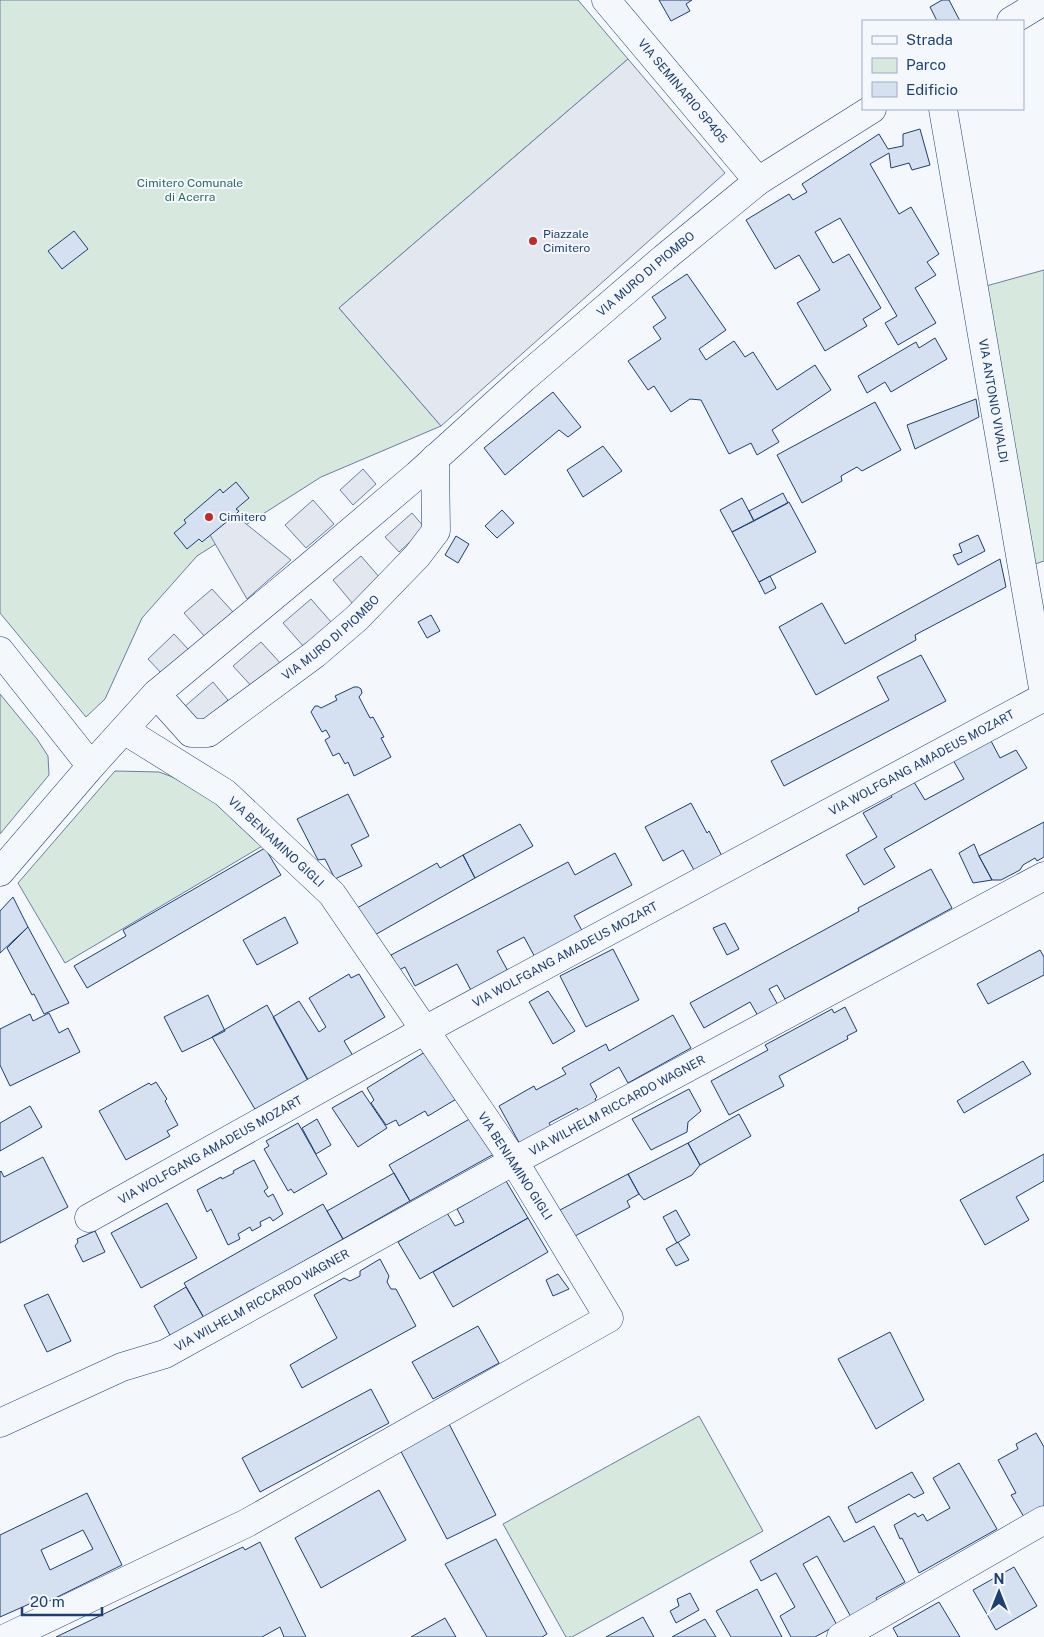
<svg xmlns="http://www.w3.org/2000/svg" width="1044" height="1637" font-family="'Public Sans',sans-serif">
  <style>
    .green { fill: #d7e8df; stroke: #687fa3 }
    .parking { fill: #e3e8f0; stroke: #687fa3 }
    .building { fill: #d5e0f0; stroke: #1d3f73; fill-rule: evenodd }
    .lines { fill: none; stroke-linecap: round; stroke-linejoin: round }
    .minor-casing { stroke: #1d3f73; stroke-width: 29 }
    .minor { stroke: #f4f7fb; stroke-width: 28 }
    .poi-dot { fill: #c62828; stroke: #f4f7fb; stroke-width: 2 }
    .labels { text-anchor: middle; dominant-baseline: central; stroke-width: 4; stroke-linejoin: round; paint-order: stroke }
    .street-label { font-size: 12px; fill: #1d3f73; stroke: #f4f7fb }
    .park-label { font-size: 12px; fill: #2c6c60; stroke: #f4f7fb }
    .poi-label { font-size: 12px; fill: #1d3f73; stroke: #f4f7fb; text-anchor: start }
  </style>
  <rect width="100%" height="100%" fill="#f4f7fb"/>
  <path class="green" d="M0 0H578L628 59 339 308 441 426 321 477 197 556 142 618 105 699 86 717 0 613Z
    M1044 270V561L1035 564 986 286Z
    M0 694 37 739 48 756 49 775 0 834Z
    M115 771 159 772 170 776 206 793 269 842 65 963 18 883Z
    M699 1416 763 1531 572 1637H566L503 1524Z"/>
  <path class="parking" d="M628 59 725 173 441 426 339 308Z
    M363 469 376 484 353 505 340 490Z
    M313 500 334 524 306 548 285 525Z
    M412 513 425 528 399 552 385 537Z
    M235 515 291 560 247 599 210 535Z
    M361 556 381 579 353 604 333 580Z
    M212 589 233 612 205 637 184 613Z
    M311 599 331 622 304 647 283 623Z
    M174 634 189 650 163 675 148 659Z
    M261 642 282 665 254 689 233 666Z
    M213 682 228 700 199 726 183 708Z"/>
  <path class="building" d="M659 0H692L686 4 690 11 671 21Z
    M942 0H949L960 21H937L930 7Z
    M920 129 930 165 912 170 909 163 891 168 889 153 870 164 899 214 911 207 939 254 927 262 936 275 915 288 936 323 898 345 885 323 897 316 840 218 815 232 833 263 849 254 881 308 863 319 867 326 825 351 797 303 820 290 799 255 775 269 746 220 789 194 793 200 807 192 802 184 879 134 888 149 903 146V134Z
    M74 231 88 249 62 269 48 251Z
    M687 274 726 330 699 349 706 360 734 341 745 357 753 352 777 390 815 365 831 390 772 430 779 442 757 455 751 443 729 454 701 400 690 399 671 412 654 386 648 390 628 361 661 339 653 327 666 318 652 297Z
    M935 338 947 359 891 392 885 382 867 393 858 376 916 342 919 348Z
    M553 392 581 427 568 437 559 430 505 475 484 448Z
    M976 399 979 417 915 449 907 425Z
    M875 402 901 450 862 471 857 467 841 476 842 481 802 503 777 455Z
    M603 446 622 471 583 497 567 470Z
    M236 482 249 498 236 509 239 511 235 515 202 542 199 539 187 549 174 533 186 523 184 520 220 489 223 493Z
    M783 493 788 503 754 521 749 511Z
    M742 498 754 521 732 532 720 510Z
    M789 502 816 552 759 582 732 532Z
    M502 510 514 523 497 538 485 526Z
    M978 535 985 551 958 565 953 555 962 552 959 544Z
    M456 536 469 544 458 563 445 555Z
    M1000 559 1006 587 915 635 916 640 816 695 779 627 822 603 845 644Z
    M770 576 776 588 765 594 759 582Z
    M431 615 440 631 427 638 418 622Z
    M921 655 946 701 784 786 771 761 889 700 877 677Z
    M354 687H358L361 689 362 693 359 697 370 718 373 717 384 737 381 738 391 757 354 776 348 762 345 764 339 753 333 756 325 740 330 737 326 730 322 732 311 712 315 706H318L321 708 337 700 335 696Z
    M990 739 1000 758 1016 750 1027 768 884 849 895 867 864 885 846 855 877 837 863 813 892 797 886 787 909 774 925 800 964 779 953 760Z
    M348 794 369 836 351 845 362 866 335 879 325 859 318 860 297 819Z
    M691 803 707 833 709 831 723 858 695 872 683 850 663 861 645 827Z
    M1044 822V857L1037 861 1035 858 1023 865 1020 870 1001 880H992L979 856Z
    M520 824 533 846 475 878 463 855Z
    M974 844 979 856 992 880 973 883 959 853Z
    M265 848 281 875 87 988 74 966 126 936 123 930Z
    M615 853 632 885 574 916 585 936 537 961 524 937 497 951 510 975 473 994 457 964 415 986 405 967 399 970 391 955 568 862 575 875Z
    M463 855 475 878 373 936 357 908 437 863 440 868Z
    M931 869 952 908 785 999 777 985 769 989 778 1005 758 1016 750 1002 704 1028 690 1003 859 911 858 908Z
    M13 897 28 927 0 953V911Z
    M285 917 298 943 257 965 243 940Z
    M725 923 739 949 727 955 713 928Z
    M28 927 69 1003 44 1014 34 994 32 995 7 948Z
    M613 949 639 1000 586 1027 560 976Z
    M1040 950 1044 957V975L988 1004 977 984Z
    M349 974 351 978 359 974 385 1017 344 1041 358 1064 313 1090 273 1017 299 1001 319 1032 326 1027 309 998Z
    M548 991 575 1031 553 1044 529 1002Z
    M208 995 225 1031 182 1052 164 1017Z
    M267 1005 311 1085 259 1116 212 1037Z
    M845 1007 857 1031 847 1036 848 1039 779 1076 784 1086 729 1115 711 1081 768 1050 765 1045 832 1009 834 1013Z
    M49 1013 59 1033 68 1028 80 1052 10 1086 0 1065V1029L30 1014 33 1021Z
    M673 1015 691 1048 628 1083 619 1067 590 1084 597 1097 595 1099 598 1104 580 1114 577 1108 549 1123 553 1130 522 1148 499 1106 534 1086 536 1090 566 1074 562 1068 606 1044 609 1051Z
    M425 1052 463 1095 428 1116 425 1111 399 1126 396 1120 386 1125 371 1103 374 1100 367 1088Z
    M1023 1061 1031 1074 964 1113 957 1101Z
    M156 1082 167 1099 165 1101 178 1125 167 1131 170 1136 126 1160 99 1111 149 1083 151 1085Z
    M689 1089 701 1111 688 1122 687 1132 651 1150 632 1119Z
    M362 1091 387 1128 358 1147 332 1108Z
    M30 1106 42 1127 0 1151V1123Z
    M739 1114 751 1136 700 1165 688 1143Z
    M473 1117 494 1154 410 1201 389 1165Z
    M317 1119 331 1145 316 1154 302 1128Z
    M298 1123 327 1174 294 1193 291 1189 288 1191 264 1149 269 1146 266 1141Z
    M688 1143 700 1165 692 1175 644 1200 639 1194 628 1174Z
    M1044 1154V1181L1016 1197 1029 1220 985 1245 960 1200Z
    M43 1157 68 1207 0 1243V1172L1 1171 4 1177Z
    M254 1160 268 1188 264 1191 268 1197 273 1194 283 1214 273 1221 270 1217 260 1222 261 1226 252 1231 250 1227 238 1234 240 1239 228 1245 211 1209 207 1212 197 1190 221 1177 222 1179 234 1173 233 1171Z
    M394 1173 410 1201 343 1239 327 1211Z
    M628 1174 639 1194 627 1201 630 1207 575 1236 560 1210Z
    M506 1181 528 1218 420 1279 398 1242 447 1213 455 1226 464 1222 457 1209Z
    M167 1203 197 1258 141 1288 111 1233Z
    M323 1204 343 1239 204 1318 184 1283Z
    M676 1210 690 1235 677 1243 663 1217Z
    M528 1218 548 1252 453 1307 433 1272Z
    M95 1231 105 1252 83 1262 75 1246 78 1242 77 1239Z
    M678 1242 689 1260 676 1266 666 1249Z
    M380 1259 389 1276 387 1282 391 1289H396L416 1326 302 1388 290 1365 337 1338 314 1295 344 1278 350 1281 360 1276V1271Z
    M558 1274 569 1289 553 1296 546 1280Z
    M186 1287 204 1318 171 1337 154 1306Z
    M48 1294 71 1341 47 1352 24 1305Z
    M478 1326 499 1363 433 1399 412 1362Z
    M890 1332 924 1400 876 1429 838 1359Z
    M371 1389 389 1423 260 1492 242 1458Z
    M446 1418 496 1515 447 1539 397 1444Z
    M1036 1433 1044 1447V1506L1024 1517 1011 1495 1016 1493 998 1460 1018 1449 1016 1444Z
    M959 1463 997 1529 919 1573 902 1538 900 1539 894 1525 915 1513 918 1517 923 1514 927 1521 950 1508 933 1478Z
    M912 1472 924 1493 914 1498 909 1494 856 1523 848 1507Z
    M379 1490 406 1540 321 1588 295 1538Z
    M87 1493 122 1565 39 1606 36 1601 0 1617V1535ZM83 1530 93 1549 50 1570 41 1550Z
    M829 1516 844 1542 874 1526 905 1582 876 1598 878 1602 851 1617 817 1556 803 1564 837 1625 815 1637H791L780 1616 795 1607 776 1573 761 1581 750 1561Z
    M496 1539 547 1634 542 1637H487L445 1564Z
    M260 1542 306 1637H284L280 1627 262 1637H56L243 1547 245 1550Z
    M1014 1567 1037 1606 996 1630 973 1590Z
    M757 1589 782 1637H731L716 1611Z
    M690 1593 699 1610 676 1623 670 1611 679 1606 677 1599Z
    M939 1602 960 1637H898L893 1628Z
    M643 1617 654 1637H606Z
    M445 1618 456 1637H411Z
    M705 1619 716 1637H672Z"/>
  <g class="lines">
    <defs>
      <g id="minor">
        <path id="s1" d="M606 0 758 181"/>
        <path d="M1011 21 1044 1"/>
        <path id="s2" d="M943 109 1044 694"/>
        <path d="M0 651 91 766"/>
        <path id="s3" d="M156 694 191 733H208L315 654 357 618 417 556 436 531 435 458"/>
        <path id="s4" d="M0 872 91 766 156 694 310 566 417 475 524 378 664 258 758 181 872 109"/>
        <path id="s5" d="M89 1218 425 1030 1044 697"/>
        <path id="s6" d="M0 1423 122 1367 165 1354 514 1161 1044 876"/>
        <path d="M8 1637 247 1523 609 1318 514 1161 332 894 225 793 124 730"/>
        <path d="M841 1637 1044 1520"/>
      </g>
    </defs>
    <use href="#minor" class="minor-casing"/>
    <use href="#minor" class="minor"/>
  </g>
  <g class="poi-dot">
    <circle cx="533" cy="241" r="5"/>
    <circle cx="209" cy="517" r="5"/>
  </g>
  <g class="labels">
    <g class="street-label">
      <text stroke="none"><textPath href="#s1" startOffset="119">VIA SEMINARIO SP405</textPath></text>
      <text stroke="none"><textPath href="#s4" startOffset="882">VIA MURO DI PIOMBO</textPath></text>
      <text stroke="none"><textPath href="#s2" startOffset="296">VIA ANTONIO VIVALDI</textPath></text>
      <text stroke="none"><textPath href="#s3" startOffset="225">VIA MURO DI PIOMBO</textPath></text>
      <text stroke="none"><textPath href="#s5" startOffset="949">VIA WOLFGANG AMADEUS MOZART</textPath></text>
      <text transform="translate(276 842) rotate(43)">VIA BENIAMINO GIGLI</text>
      <text stroke="none"><textPath href="#s5" startOffset="544">VIA WOLFGANG AMADEUS MOZART</textPath></text>
      <text stroke="none"><textPath href="#s6" startOffset="695">VIA WILHELM RICCARDO WAGNER</textPath></text>
      <text stroke="none"><textPath href="#s5" startOffset="139">VIA WOLFGANG AMADEUS MOZART</textPath></text>
      <text transform="translate(515 1166) rotate(57)">VIA BENIAMINO GIGLI</text>
      <text stroke="none"><textPath href="#s6" startOffset="290">VIA WILHELM RICCARDO WAGNER</textPath></text>
    </g>
    <g class="park-label">
      <text x="190" y="183">Cimitero Comunale<tspan x="190" dy="14">di Acerra</tspan></text>
    </g>
    <g class="poi-label">
      <text x="543" y="234">Piazzale<tspan x="543" dy="14">Cimitero</tspan></text>
      <text x="219" y="517">Cimitero</text>
    </g>
  </g>
  <rect x="862" y="20" width="162" height="90" fill="#f4f7fb" stroke="#9eadc5"/>
  <rect x="872" y="36" width="25" height="8" fill="#f4f7fb" stroke="#9eadc5"/>
  <text x="906" y="45" font-size="15" fill="#1d3f73">Strada</text>
  <rect x="872" y="58" width="25" height="15" fill="#d7e8df" stroke="#9eadc5"/>
  <text x="906" y="70" font-size="15" fill="#1d3f73">Parco</text>
  <rect x="872" y="82" width="25" height="15" fill="#d5e0f0" stroke="#9eadc5"/>
  <text x="906" y="95" font-size="15" fill="#1d3f73">Edificio</text>
  <g transform="translate(999 1592)" stroke="#f4f7fb" stroke-width="4" paint-order="stroke">
  <path d="M0-4L9 19L0 12L-9 19Z" fill="#1d3f73"/>
  <text y="-8" font-size="14" font-weight="bold" text-anchor="middle" fill="#1d3f73">N</text>
  </g>
  <path d="M22 1607v8h80v-8" fill="none" stroke="#1d3f73" stroke-width="2.5"/>
  <text x="30" y="1607" font-size="15" fill="#1d3f73" stroke="#f4f7fb" stroke-width="4" paint-order="stroke">20 m</text>
</svg>
